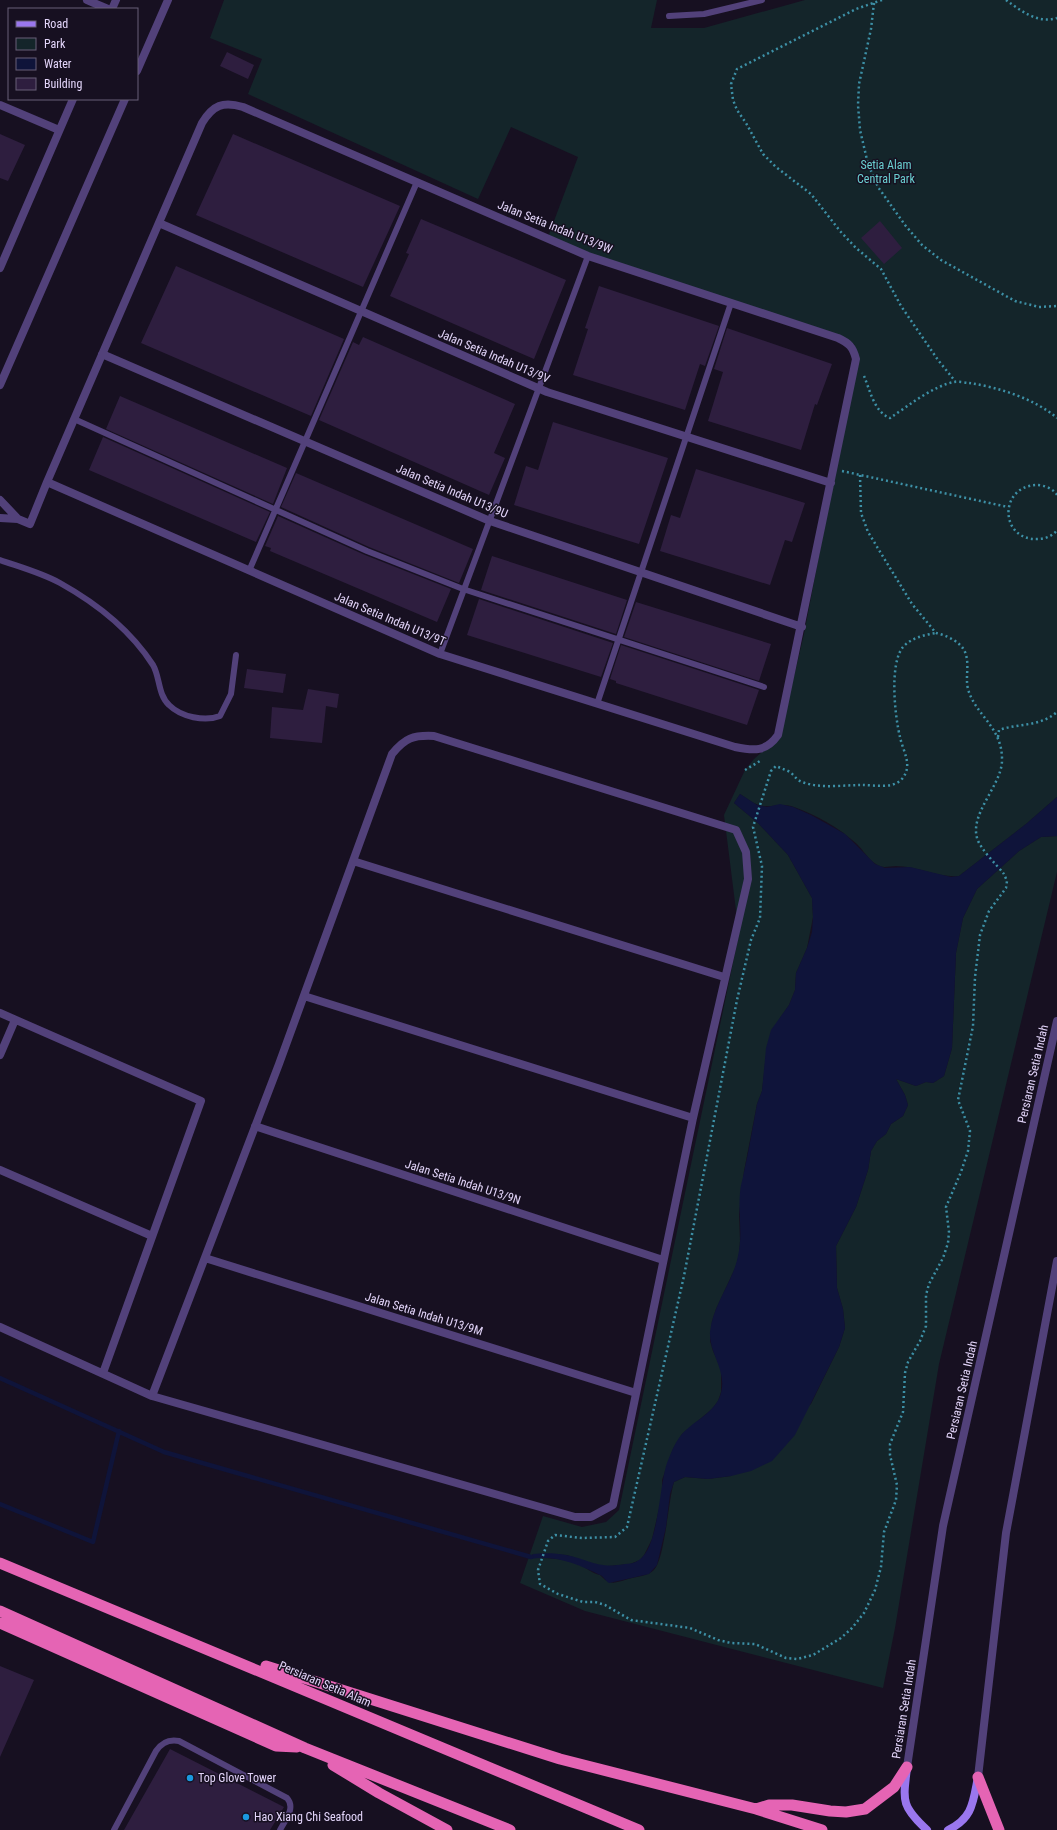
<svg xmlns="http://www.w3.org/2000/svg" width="1057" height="1830" font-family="'Roboto Condensed',sans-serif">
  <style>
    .green { fill: #14252a }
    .water { fill: #0f143a }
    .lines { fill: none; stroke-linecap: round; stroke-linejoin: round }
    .stream { stroke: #0f143a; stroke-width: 4.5 }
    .building { fill: #2e1e3f }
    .path { stroke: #3d90a6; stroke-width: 2.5; stroke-dasharray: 2 3; stroke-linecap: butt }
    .service { stroke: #52417a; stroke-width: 6 }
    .minor { stroke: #52417a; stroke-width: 8 }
    .tertiary { stroke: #52417a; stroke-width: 8 }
    .secondary { stroke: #9a77ee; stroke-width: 8 }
    .trunk { stroke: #e564b4; stroke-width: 11 }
    .poi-dot { fill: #1b98df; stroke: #171021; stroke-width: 1.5 }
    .labels { text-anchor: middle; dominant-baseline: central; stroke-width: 3; stroke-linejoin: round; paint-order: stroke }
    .park-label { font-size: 12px; fill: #6acfd1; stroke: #171021 }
    .street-label { font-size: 12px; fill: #e3d5fa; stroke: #171021 }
    .poi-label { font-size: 12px; fill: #e3d5fa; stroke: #171021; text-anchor: start }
  </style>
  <rect width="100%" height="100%" fill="#171021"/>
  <path class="green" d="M224 0H657L651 28H704L805 0H1057V797L1026 824 959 876C939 878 917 866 896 866 888 866 883 869 876 864 869 860 863 850 857 844 839 828 817 815 794 807 784 803 777 806 767 806 757 807 748 799 740 794L734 803 758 823 788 855 812 898 813 917 807 948 796 973 795 990 789 1005 780 1018 765 1064 762 1091 757 1104 744 1171 739 1214 740 1241 739 1254 736 1266 716 1309 712 1321 710 1341 713 1351 721 1368V1392L718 1401 712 1409 682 1434 673 1449 662 1480V1496L652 1539 644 1555 640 1560 630 1564 608 1566H597L567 1555 533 1554 530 1558C546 1558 563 1558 578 1564 586 1567 592 1574 600 1575 610 1586 615 1583 628 1579 636 1577 648 1576 654 1570 665 1558 668 1502 674 1482L685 1477 708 1479 731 1476 811 1404 839 1347 845 1328 843 1309 837 1288 836 1246 856 1207 868 1170 871 1151 877 1141 886 1134 891 1124 903 1116 908 1105 905 1095 896 1079 916 1086 926 1082 933 1083 944 1076 952 1048 956 953 963 918 977 889 1019 851 1041 837 1057 836V872L939 1364 895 1628 883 1688 585 1611 520 1583 543 1516 582 1527 606 1522 619 1510 739 934 724 815 745 770 754 759 780 736 804 634 832 488 859 358 854 344 838 336 592 254 548 237 578 157 511 127 478 199 248 94 262 59 210 38Z"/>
  <path class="water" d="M740 794 757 805 767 807 780 804 793 807 811 815 845 834 875 864 885 868 910 867 951 877 959 876 1026 824 1057 797V836L1041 837 1019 851 977 889 963 918 956 953 952 1048 944 1076 933 1083 926 1082 916 1086 896 1079 905 1095 908 1105 903 1116 891 1124 886 1134 877 1141 871 1151 868 1170 856 1207 836 1246 837 1288 843 1309 845 1328 839 1347 795 1435 772 1461 751 1471 731 1476 708 1479 685 1477 674 1482 670 1494 666 1527 657 1565 649 1574 609 1583C605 1581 604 1576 600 1575 577 1564 557 1555 530 1559L533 1554C544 1553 555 1553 566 1555 591 1560 597 1569 625 1564 629 1564 635 1563 639 1560 659 1547 659 1486 667 1463 671 1453 675 1442 682 1434 695 1420 716 1412 721 1393 727 1370 709 1354 710 1332 713 1304 733 1282 738 1256 743 1235 738 1214 740 1193 740 1186 743 1179 744 1172 749 1149 753 1126 757 1104L762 1091 766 1048 771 1030 789 1005 795 990 796 973 807 948 812 932 813 917 812 898 788 855 758 823 734 803Z"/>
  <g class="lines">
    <path class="stream" d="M0 1378 164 1452 531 1557
      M0 1504 93 1542 119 1431"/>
  </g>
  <path class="building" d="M227 52 254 65 248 79 220 66Z
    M0 134 25 145 8 181 0 178Z
    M233 134 400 206 363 287 196 215Z
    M421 219 566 280 534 359 390 296 409 254 406 253Z
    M880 221 902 248 884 264 861 238Z
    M176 266 344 339 311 416 141 343Z
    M599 286 719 326 705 366 700 364 685 410 573 375 588 329 585 328Z
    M727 328 832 364 817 405 815 404 801 450 708 421 723 372 714 369Z
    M363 337 515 404 494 453 505 458 489 495 319 420 353 342 359 345Z
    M120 396 287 468 273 504 106 429Z
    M553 422 668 458 639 544 514 505 526 466 538 470Z
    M103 437 270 512 256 542 89 470Z
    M696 469 805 503 792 542 785 540 770 585 660 551 671 515 680 518Z
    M296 473 473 549 459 583 369 547 281 507Z
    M278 516 365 555 451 589 437 622 270 551 271 548 265 546Z
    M492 556 627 600 616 634 481 590Z
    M479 599 613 643 601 677 467 635Z
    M636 602 771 644 759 681 624 637Z
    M621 645 759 690 747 725 616 683V681L610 679Z
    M247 669 286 674 283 693 244 688Z
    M308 689 339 694 337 708 326 706 322 743 270 738 272 707 303 710Z
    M0 1666 34 1680 0 1757Z
    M170 1749 284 1807 270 1830H124Z"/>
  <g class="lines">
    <path class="path" d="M882 0 856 9 737 69 731 84 733 100 737 110 746 123 763 154 776 167 811 194 840 231 856 248 881 269 901 306 938 360 955 381
      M1006 0C1021 11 1038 24 1057 18
      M874 3 871 29 859 84 858 105 860 130 868 164 878 187 905 225 922 245 941 260 1015 301 1039 307 1057 306
      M864 376C870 390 874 412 890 418 908 406 933 386 954 382 959 381 965 383 969 383 998 387 1035 399 1057 418
      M842 471 1008 507
      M860 475 861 513 868 532 912 604 936 633
      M1057 495C1053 488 1043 485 1036 485 998 487 1000 541 1038 539 1045 539 1053 536 1057 530
      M936 633C946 635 961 642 965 652 970 664 965 677 968 689 975 715 1003 727 1002 761 1001 786 970 813 977 838 980 849 997 865 1004 874L1007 881 1006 888 989 911 980 935 975 977 973 1026 958 1100 970 1131 968 1151 961 1172 946 1207 949 1232 948 1243 943 1258 929 1284 926 1295V1326L920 1341 908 1362 905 1373 903 1412 890 1444V1455L897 1485 896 1500 884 1532 881 1567 875 1590 864 1613 852 1628 841 1638 813 1655 797 1659 786 1658 755 1644 731 1643 718 1640 690 1628 631 1620 605 1605 595 1602H583L558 1594 540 1584 538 1570 548 1541 555 1535 582 1538 615 1537 627 1527 684 1276 737 1000 751 940 760 918 762 866 753 827 771 771 776 766C780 768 784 769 788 771 793 773 796 780 802 782 821 789 843 785 862 785 874 785 892 789 901 780 914 766 903 752 900 737 895 717 889 664 903 647 911 638 924 635 936 633Z
      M998 737 999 730C1019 723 1040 727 1057 712
      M745 770 760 761"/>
    <path class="service" d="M669 16 704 14 762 0
      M74 419 367 551 463 589 764 687
      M0 560C20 567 42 573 60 583 96 603 131 631 153 665 160 677 158 695 169 705 181 717 205 722 220 716L231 694 236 655
      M249 571 417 182
      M440 654 588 256
      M597 704 731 303
      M114 1830 156 1751C162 1742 169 1739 179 1741L287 1798C296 1808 285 1820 280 1830"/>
    <path class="minor" d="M87 0 108 9
      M112 9 116 0
      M137 71 168 0
      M0 105 59 130
      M159 223 547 392 831 483
      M0 268 73 99
      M102 354 490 521 802 627
      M0 385 125 99
      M0 500 18 519
      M0 518 18 519 30 524 47 482 202 123C213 105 223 101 243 107L588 256 838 338C849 343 853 347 856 359L778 735C766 752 754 751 735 747L440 654 47 482
      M353 861 724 977
      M304 996 693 1118
      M0 1013 201 1101 103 1373
      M0 1055 15 1020
      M255 1126 663 1260
      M0 1170 152 1236
      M205 1258 636 1393
      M0 1327 152 1396 575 1517H591L613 1505 693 1118 748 879 746 852 736 830 434 736C413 735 405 738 392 754L279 1064 152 1396"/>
    <path class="tertiary" d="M907 1767 943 1526 1057 1021
      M978 1777 1006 1533 1057 1261"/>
    <path class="secondary" d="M907 1768C903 1801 901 1806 927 1830
      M948 1830C973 1818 973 1802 978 1777"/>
    <path class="trunk" d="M0 1563 639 1830
      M0 1611 305 1748 510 1830
      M0 1623 276 1746 297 1747
      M266 1666 560 1759 756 1809 822 1830
      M333 1765 379 1793 447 1830
      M978 1777 999 1830
      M756 1809 769 1805H792L830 1811 846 1812 865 1809 894 1787 907 1767"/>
  </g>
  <g class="poi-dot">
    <circle cx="190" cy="1778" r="4"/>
    <circle cx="246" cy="1817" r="4"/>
  </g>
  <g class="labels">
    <g class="park-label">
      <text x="886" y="165">Setia Alam<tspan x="886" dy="14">Central Park</tspan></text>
    </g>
    <g class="street-label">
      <text transform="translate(555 227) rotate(22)">Jalan Setia Indah U13/9W</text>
      <text transform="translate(494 356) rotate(23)">Jalan Setia Indah U13/9V</text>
      <text transform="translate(452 491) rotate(23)">Jalan Setia Indah U13/9U</text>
      <text transform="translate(390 619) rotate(23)">Jalan Setia Indah U13/9T</text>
      <text transform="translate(1033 1074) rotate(-77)">Persiaran Setia Indah</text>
      <text transform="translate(463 1182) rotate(18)">Jalan Setia Indah U13/9N</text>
      <text transform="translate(424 1314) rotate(17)">Jalan Setia Indah U13/9M</text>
      <text transform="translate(962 1390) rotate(-77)">Persiaran Setia Indah</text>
      <text transform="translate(325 1684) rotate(23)">Persiaran Setia Alam</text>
      <text transform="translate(904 1709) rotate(-81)">Persiaran Setia Indah</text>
    </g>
    <g class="poi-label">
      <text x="198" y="1778">Top Glove Tower</text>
      <text x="254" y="1817">Hao Xiang Chi Seafood</text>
    </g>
  </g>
  <rect x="8" y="8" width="130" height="92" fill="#171021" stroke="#695f78"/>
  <rect x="16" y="21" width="20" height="6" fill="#9a77ee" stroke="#695f78"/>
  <text x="44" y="28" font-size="12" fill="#e3d5fa">Road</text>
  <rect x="16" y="38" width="20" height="12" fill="#14252a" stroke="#695f78"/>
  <text x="44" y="48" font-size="12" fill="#e3d5fa">Park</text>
  <rect x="16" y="58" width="20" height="12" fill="#0f143a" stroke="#695f78"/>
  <text x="44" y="68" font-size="12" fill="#e3d5fa">Water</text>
  <rect x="16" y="78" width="20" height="12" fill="#2e1e3f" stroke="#695f78"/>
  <text x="44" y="88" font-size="12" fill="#e3d5fa">Building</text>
</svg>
